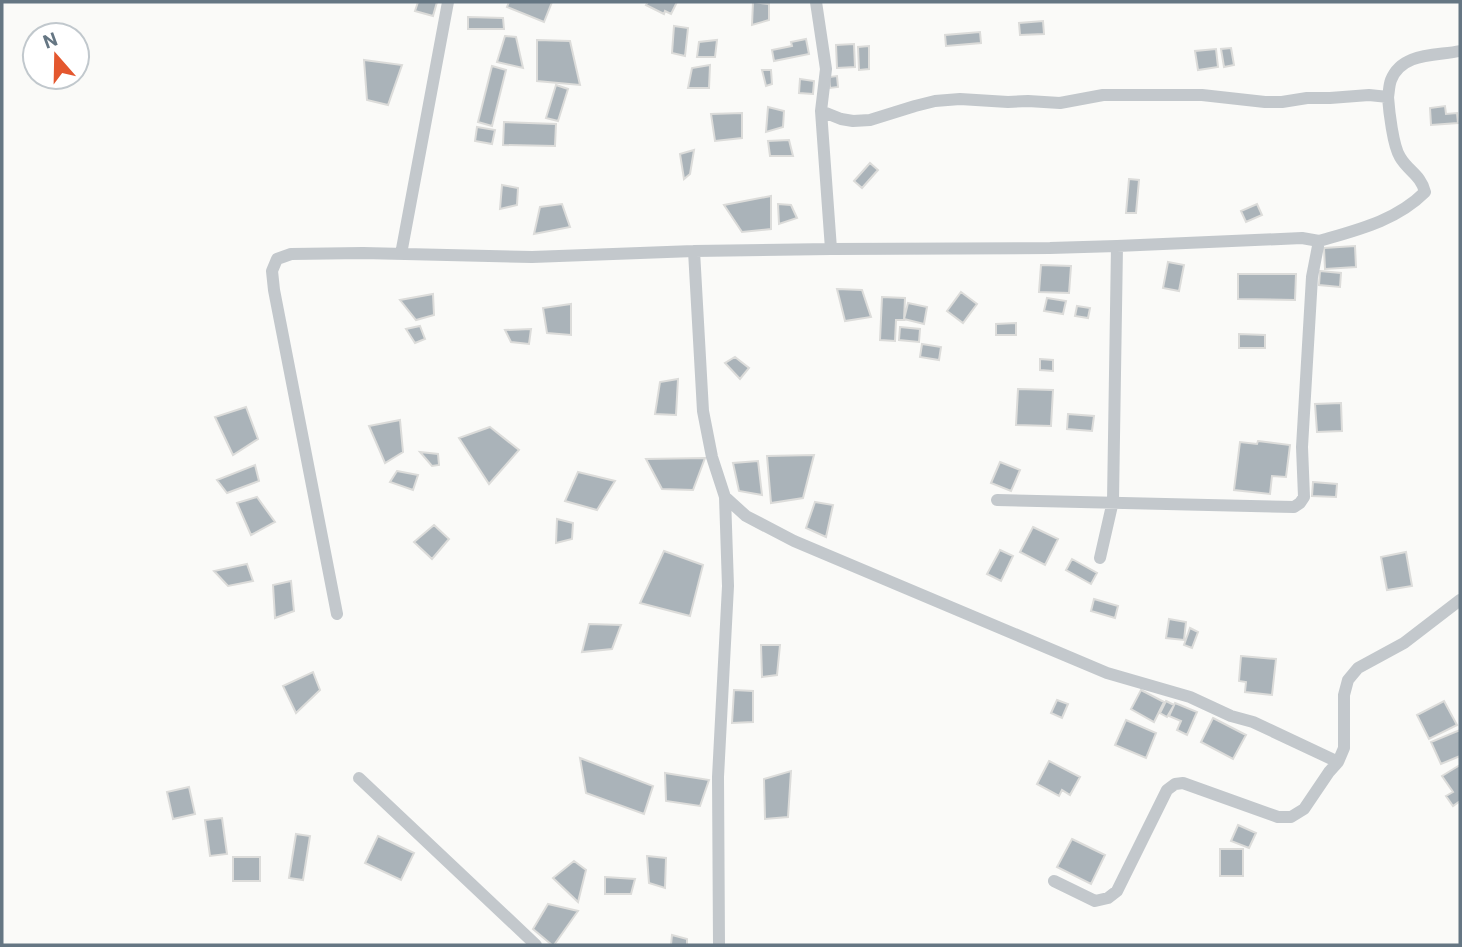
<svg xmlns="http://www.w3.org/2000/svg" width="1462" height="947" font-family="Roboto,sans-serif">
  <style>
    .building { fill: #aab3b9; stroke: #dcdcda; stroke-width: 2 }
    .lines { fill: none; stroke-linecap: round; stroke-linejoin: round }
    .minor { stroke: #c3c8cc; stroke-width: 12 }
  </style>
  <rect width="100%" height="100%" fill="#fafaf8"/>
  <path class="building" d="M418 2H437L433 16 415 11Z
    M509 2H552L544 22 507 7Z
    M648 2H677L671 14 665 11 664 14 646 5Z
    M753 2 769 4V20L752 25Z
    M468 17 503 18 504 29H468Z
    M1043 21 1044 34 1020 35 1019 23Z
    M674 26 688 28 685 56 672 53Z
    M980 32 981 43 946 46 945 35Z
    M505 36 516 37 523 68 497 62Z
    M806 39 809 54 774 61 772 50 792 46 791 42Z
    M537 40 570 41 580 85 537 81Z
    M717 40 715 57H697L699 42Z
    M854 44 855 67 837 68 836 45Z
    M869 46V69L859 70 858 47Z
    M1231 48 1234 65 1224 67 1221 49Z
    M1216 49 1218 67 1198 70 1195 51Z
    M364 60 402 65 388 105 367 100Z
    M710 65 709 88H688L692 68Z
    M492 66 506 70 492 126 478 122Z
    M762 70H771L772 84 766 86Z
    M837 76 838 87 830 88 829 77Z
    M800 79 814 81 813 94 799 93Z
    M556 85 568 89 558 121 546 118Z
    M1445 106 1446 114 1457 113 1458 123 1431 125 1430 108Z
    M768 107 784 111 783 127 766 132Z
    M742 113V138L715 141 711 114Z
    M504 122 556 124 555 146 503 145Z
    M477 127 495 130 492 144 475 141Z
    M789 140 793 156H770L768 141Z
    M694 150 690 174 684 179 680 154Z
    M870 163 878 170 862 188 854 181Z
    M1129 179 1139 180 1136 213H1126Z
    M502 185 518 188 517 205 500 209Z
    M771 196V229L742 232 724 205Z
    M562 204 570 227 534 234 540 207Z
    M778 204 791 205 797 218 779 224Z
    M1257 204 1262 215 1246 222 1241 211Z
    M1355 246 1356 267 1325 269 1324 248Z
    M1168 262 1184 265 1179 291 1163 288Z
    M1041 265 1071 266 1069 293 1039 292Z
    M1320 271 1341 273 1340 287 1319 285Z
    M1238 274H1296L1295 300 1238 299Z
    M837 289 862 290 871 317 845 321Z
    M961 292 977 304 963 323 947 311Z
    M433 294 434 315 416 320 400 300Z
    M882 297 905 298 904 320H896L895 341 880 340Z
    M1047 298 1066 301 1063 314 1044 311Z
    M908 303 927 307 924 324 904 319Z
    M571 304V335L547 333 543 308Z
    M1077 306 1090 308 1088 318 1075 316Z
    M1016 323V335H996V324Z
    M420 326 425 339 415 343 406 329Z
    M900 327 920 329 919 342 899 340Z
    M531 329 529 344 511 342 505 330Z
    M1239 334 1265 335V348H1239Z
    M922 344 941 347 939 360 920 357Z
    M735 357 749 368 740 379 725 363Z
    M1040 359 1053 360V371L1040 370Z
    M678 379 676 415 655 414 660 382Z
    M1018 389 1053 390 1051 426 1016 425Z
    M1341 403 1342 431 1317 432 1315 404Z
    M246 407 258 439 233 455 215 417Z
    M1068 414 1094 416 1092 431 1067 429Z
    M400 420 403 452 385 463 369 426Z
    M490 427 519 450 489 484 459 438Z
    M1258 441 1290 445 1286 477 1272 476 1270 494 1234 490 1240 442 1257 444Z
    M420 452 438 454 439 465 432 466Z
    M814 455 803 498 771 503 767 456Z
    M705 458 693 490 662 489 646 459Z
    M758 461 762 495 739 491 733 463Z
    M1000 462 1020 470 1011 491 991 483Z
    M255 465 259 481 227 493 217 480Z
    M397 471 418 475 413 490 390 482Z
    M578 472 615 481 597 510 565 501Z
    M1313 482 1337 484 1336 497 1312 496Z
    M257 497 275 522 251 535 237 503Z
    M815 502 833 505 826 537 806 528Z
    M557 519 573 523 572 539 556 543Z
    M434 525 449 539 432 559 414 542Z
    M1033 527 1058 539 1045 565 1020 552Z
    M1000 550 1013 556 1001 581 987 574Z
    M664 551 703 565 690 616 640 603Z
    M1406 552 1412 586 1387 590 1381 557Z
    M1072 559 1097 573 1091 584 1066 570Z
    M247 564 253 581 228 586 214 571Z
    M291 581 294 611 275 618 273 585Z
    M1094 599 1118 606 1115 618 1091 611Z
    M1169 619 1186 622 1184 640 1166 638Z
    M589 624 621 625 612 649 582 652Z
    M1190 628 1198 632 1192 648 1184 645Z
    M761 645H780L777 675 762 677Z
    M1241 656 1276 659 1272 695 1245 692 1246 682 1239 681Z
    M313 672 320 690 296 713 283 686Z
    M734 690 753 691V722L732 723Z
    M1141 690 1164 702 1154 722 1131 709Z
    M1057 700 1068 704 1062 718 1051 713Z
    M1166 701 1174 705 1167 717 1160 713Z
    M1444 701 1457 725 1429 739 1417 715Z
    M1175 703 1197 712 1187 735 1177 730 1181 721 1169 716Z
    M1213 718 1246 735 1233 759 1201 742Z
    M1126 720 1156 733 1146 758 1115 745Z
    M1460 730V756L1441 764 1431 742Z
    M580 758 653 786 644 814 586 793Z
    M1049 761 1080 777 1070 795 1062 790 1059 796 1037 784Z
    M1460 765V801L1453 806 1446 796 1453 792 1442 776Z
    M791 771 788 817 765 819 764 779Z
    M665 773 709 780 700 806 666 801Z
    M189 787 195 814 173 819 167 792Z
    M222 818 227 854 210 856 205 820Z
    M1238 825 1256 833 1249 848 1231 841Z
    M296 834 310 836 303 880 289 878Z
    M378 836 414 853 401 880 365 863Z
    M1072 839 1105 855 1091 884 1057 867Z
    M1220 849H1243V876H1220Z
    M647 856 666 858 665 888 649 883Z
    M233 857H260V881H233Z
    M574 861 586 870 578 902 553 878Z
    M605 877 635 879 631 894H605Z
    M548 904 578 911 554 945H552L533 929Z
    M672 935 687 939V945H671Z"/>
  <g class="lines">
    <path class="minor" d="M816 2 826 69 821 111 831 249
      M821 111 841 119 853 121 870 120 915 106 935 101 960 99 1008 102 1028 101 1060 103 1103 95H1202L1265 102H1282L1307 98H1330L1369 95 1388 97C1389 92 1389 85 1391 80 1402 52 1436 56 1460 51
      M1319 241C1357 230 1396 221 1425 192 1421 175 1408 171 1400 157 1393 146 1389 111 1388 97
      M694 251 703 411 712 457 725 497 746 516 794 541 1107 673 1190 697 1231 716 1253 722 1338 762
      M401 254 448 2
      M1100 558 1113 501 1117 246
      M337 614 274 290 272 271 277 259 291 254 363 253 532 257 694 251 831 249 1050 248 1117 246 1302 238 1319 241 1312 277 1302 447 1304 497 1300 503 1294 507 997 500
      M359 778 536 945
      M1054 881 1095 901 1108 898 1117 891 1167 790 1175 784 1183 783 1278 817H1291L1304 809 1329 772 1338 762 1344 748V695L1348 680 1358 668 1404 643 1460 600
      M719 945 718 777 728 586 725 497"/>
  </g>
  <rect width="1462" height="947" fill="none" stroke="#657683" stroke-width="7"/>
  <g transform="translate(56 56) rotate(340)"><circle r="33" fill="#ffffff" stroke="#c1c8cd" stroke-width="2"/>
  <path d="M0-5L12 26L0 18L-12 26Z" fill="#e4572e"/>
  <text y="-10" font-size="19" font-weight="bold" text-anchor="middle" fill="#657683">N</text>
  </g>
</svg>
